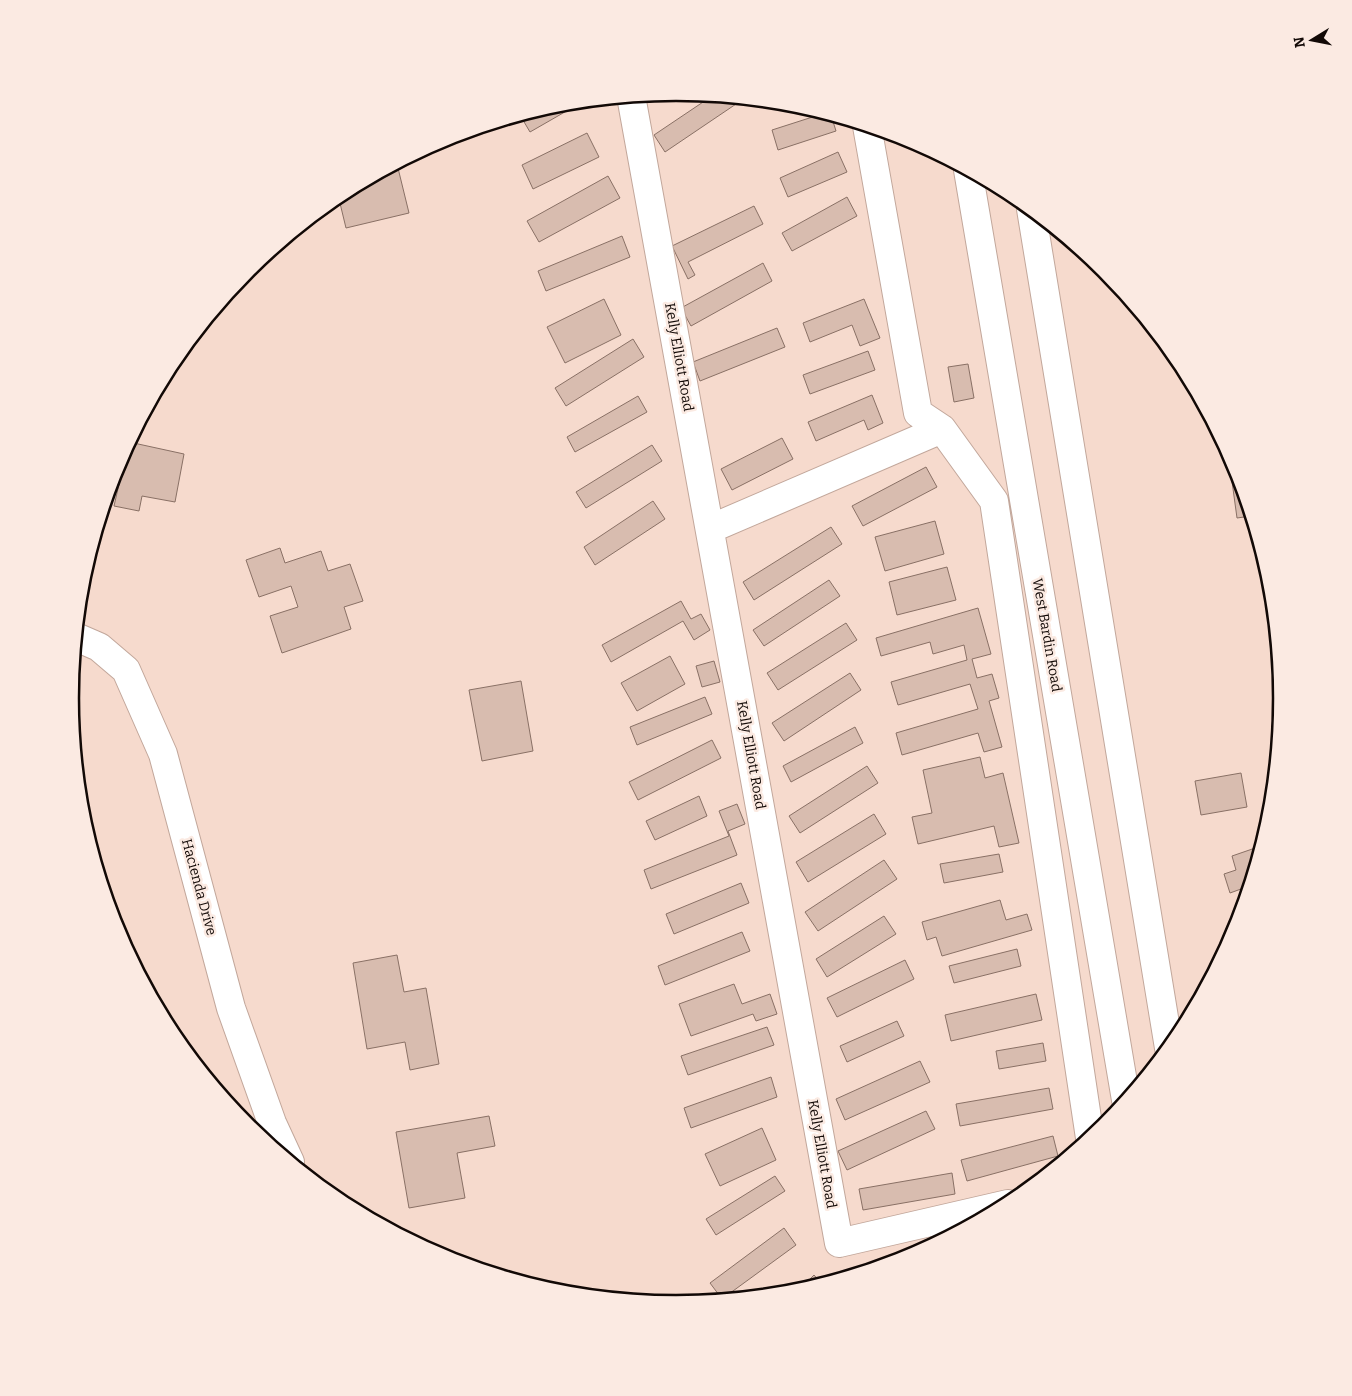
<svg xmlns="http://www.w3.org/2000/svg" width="1352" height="1396" font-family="Bitter,serif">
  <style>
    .building { fill: #d8bcaf; stroke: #897065 }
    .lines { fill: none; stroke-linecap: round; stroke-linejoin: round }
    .minor-casing { stroke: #c2a79b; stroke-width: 30 }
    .minor { stroke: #fff; stroke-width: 28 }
    .labels { text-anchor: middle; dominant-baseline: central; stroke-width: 5; stroke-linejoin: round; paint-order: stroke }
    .street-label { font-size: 14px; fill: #120906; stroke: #fbeae2 }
    .rim { fill: none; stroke: #120906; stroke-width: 2.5 }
  </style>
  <rect width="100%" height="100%" fill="#f6dacd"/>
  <path class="building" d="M712 96 736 98 739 102 665 152 654 135Z
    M584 101 530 132 520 115 558 104Z
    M825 113 831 115 836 131 778 150 772 130Z
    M587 133 599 157 533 189 522 165Z
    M838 152 847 172 788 197 780 178Z
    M397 164 409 213 346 228 338 195Z
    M608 176 620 198 539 242 527 221Z
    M847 197 857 216 792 251 782 233Z
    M754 206 763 224 688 262 695 275 688 279 672 246Z
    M622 236 630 257 546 291 538 271Z
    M763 263 772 281 691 326 681 308Z
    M604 299 621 335 565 363 547 327Z
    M864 299 880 338 860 346 852 325 810 342 803 323Z
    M777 328 785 347 700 381 693 362Z
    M633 339 644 357 566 406 555 388Z
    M868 351 875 370 810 394 803 375Z
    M968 364 974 398 954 402 948 367Z
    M872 395 883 423 868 430 864 420 816 441 808 422Z
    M638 396 647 412 575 452 567 437Z
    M782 438 793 459 732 490 721 469Z
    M129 442 184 454 175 502 142 496 139 511 114 506 120 480 113 478 116 466Z
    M652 445 662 461 586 508 576 492Z
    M1228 452 1236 466 1251 516 1237 518Z
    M926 467 937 487 863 526 852 506Z
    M653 501 665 519 595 565 584 547Z
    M935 521 944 554 885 571 875 537Z
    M831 527 842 544 754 600 743 582Z
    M280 548 285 563 321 551 328 571 350 564 363 601 344 607 351 629 282 653 270 616 298 607 291 586 259 597 246 560Z
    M947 567 956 600 897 615 889 582Z
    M829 580 840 596 764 646 753 630Z
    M681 601 691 619 701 614 710 630 694 640 683 621 611 662 602 645Z
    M978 608 991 654 972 659 977 678 992 674 999 698 989 701 1002 747 984 752 978 733 902 755 896 733 978 709 970 684 898 705 891 682 967 660 964 645 933 654 930 642 881 656 876 638Z
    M846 623 857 640 778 690 767 673Z
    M670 656 685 684 637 711 621 683Z
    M714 661 720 682 702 687 696 666Z
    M850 673 861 690 784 741 772 723Z
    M521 681 533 751 482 761 469 690Z
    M705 697 712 714 637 745 630 727Z
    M855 727 863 743 791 782 783 766Z
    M712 740 721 758 638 800 629 782Z
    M980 757 985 778 1003 773 1019 843 999 847 994 826 918 844 912 817 932 813 923 770Z
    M867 766 878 783 800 833 789 816Z
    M1241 773 1247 807 1201 815 1195 781Z
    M699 796 707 816 655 840 646 821Z
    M737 804 745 824 728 831 737 855 651 889 644 870 729 836 719 811Z
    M874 814 886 834 808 882 796 862Z
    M1261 846 1245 900 1241 889 1230 893 1224 874 1236 870 1232 856Z
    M999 854 1003 872 944 883 940 864Z
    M884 860 897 879 818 931 805 912Z
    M741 883 749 903 674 934 666 914Z
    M1000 900 1006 920 1027 914 1032 930 942 956 936 937 927 940 922 922Z
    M884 916 896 934 827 977 816 959Z
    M742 932 750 951 665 985 658 966Z
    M1017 949 1021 966 954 983 949 966Z
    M397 955 404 992 426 988 439 1064 410 1070 405 1042 367 1049 353 963Z
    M905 960 914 979 837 1017 827 998Z
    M734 984 742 1004 770 994 777 1014 756 1021 753 1014 691 1036 679 1004Z
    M1036 994 1042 1020 951 1041 945 1015Z
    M897 1021 904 1036 847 1062 840 1046Z
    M767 1027 774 1045 688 1075 681 1056Z
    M1043 1043 1046 1061 999 1069 996 1051Z
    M920 1061 930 1082 845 1120 836 1099Z
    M771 1077 777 1097 691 1128 684 1108Z
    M1049 1088 1053 1109 960 1126 956 1104Z
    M926 1111 935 1129 847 1170 838 1151Z
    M489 1116 495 1146 457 1153 465 1198 409 1208 396 1132Z
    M762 1128 776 1160 720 1186 705 1154Z
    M1053 1136 1058 1156 967 1181 961 1160Z
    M952 1173 955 1194 863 1210 859 1189Z
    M775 1176 785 1191 716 1235 706 1219Z
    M784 1228 796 1245 722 1299 710 1283Z
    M814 1275 821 1283 820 1285 794 1292 781 1294 792 1283 799 1290Z"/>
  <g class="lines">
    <defs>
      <path id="minor" d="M631 96 839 1243 1008 1204
        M867 126 918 413 942 429 994 501 1090 1138
        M968 170 1126 1100
        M1031 209 1169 1048
        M710 529 942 429
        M76 637 99 647 126 670 163 754 231 1008 272 1123 290 1162"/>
    </defs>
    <use href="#minor" class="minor-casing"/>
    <use href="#minor" class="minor"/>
  </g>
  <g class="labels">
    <g class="street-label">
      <text transform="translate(679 357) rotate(80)">Kelly Elliott Road</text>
      <text transform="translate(1047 635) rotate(80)">West Bardin Road</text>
      <text transform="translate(751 755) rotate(80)">Kelly Elliott Road</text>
      <text transform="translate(199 887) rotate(75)">Hacienda Drive</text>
      <text transform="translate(822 1154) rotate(80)">Kelly Elliott Road</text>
    </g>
  </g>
  <path d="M0 0H1352V1396H0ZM79 698a597 597 0 1 1 1194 0a597 597 0 1 1-1194 0Z" fill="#fbeae2" fill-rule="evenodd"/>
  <path class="rim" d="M79 698a597 597 0 1 1 1194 0a597 597 0 1 1-1194 0Z"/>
  <g transform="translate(1312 40) rotate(260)" stroke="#fbeae2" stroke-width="4" paint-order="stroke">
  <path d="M0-4L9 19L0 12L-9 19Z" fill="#120906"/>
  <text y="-8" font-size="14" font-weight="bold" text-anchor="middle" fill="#120906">N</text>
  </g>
</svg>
